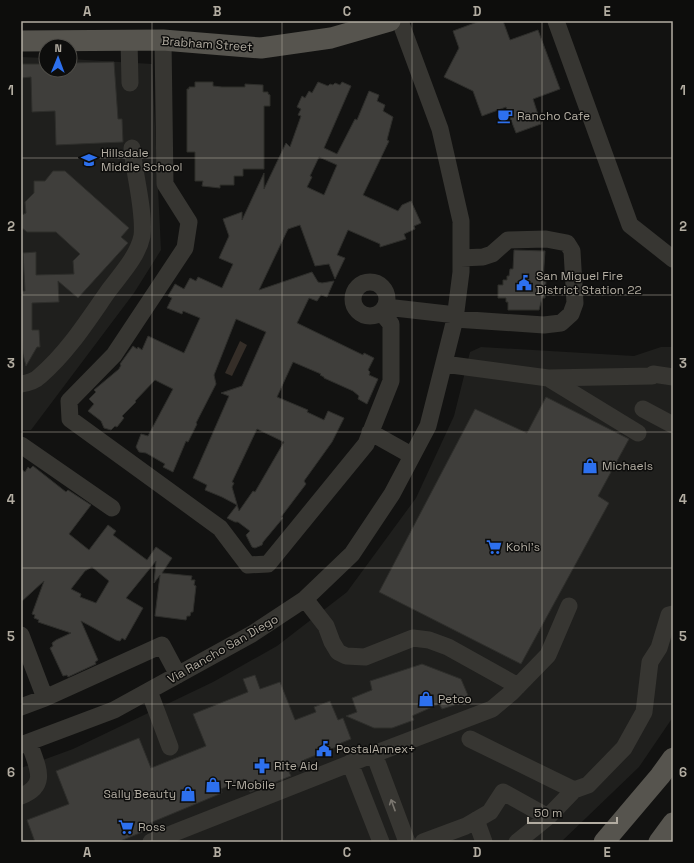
<svg xmlns="http://www.w3.org/2000/svg" width="694" height="863" font-family="'Space Grotesk',sans-serif">
  <style>
    .built { fill: #1f1f1d }
    .water { fill: #352e28 }
    .building { fill: #3f3e3b; stroke: #2e2e2b; fill-rule: evenodd }
    .lines { fill: none; stroke-linecap: round; stroke-linejoin: round }
    .minor { stroke: #373632; stroke-width: 17 }
    .major { stroke: #56544e; stroke-width: 21 }
    .oneway { stroke: #7b7770 }
    .grid { fill: none; stroke: #b3ada2; stroke-width: 1; stroke-opacity: 0.55 }
    .labels { text-anchor: middle; dominant-baseline: central; stroke-width: 3; stroke-linejoin: round; paint-order: stroke }
    .street-label { font-size: 12px; fill: #b3ada2; stroke: #0d0d0c }
    .poi-label { font-size: 12px; fill: #b3ada2; stroke: #0d0d0c; text-anchor: start }
    .neatline { fill: none; stroke: #b3ada2; stroke-width: 1.5 }
    .grid-label { font-size: 13px; text-anchor: middle; font-weight: bold; fill: #b3ada2 }
  </style>
  <rect width="100%" height="100%" fill="#121211"/>
  <path class="built" d="M21 57 46 58V70H70V59L152 64 161 250 134 293 31 430H21Z
    M481 347 634 356 661 347H673V717L639 767 561 842H21V768L73 749 213 682 277 646 347 592 416 498 454 416 470 352Z"/>
  <path class="water" d="M240 341 247 345 232 376 225 373Z"/>
  <path class="building" d="M480 21H503L510 40 538 30 560 89 533 99 541 124 516 133 506 107 482 116 473 91 444 77 459 48 453 31Z
    M114 62 118 119H122L123 142 56 145 55 111 32 112 31 77 21 78V64H46V70H70V63Z
    M195 82H213V86L222 87H245V84L263 85V92H268V94L270 95V106H264V169H243V176H234V185H220V188L202 186 203 181H195V152H187V89H189V87H195Z
    M318 82 328 86 330 84 333 85 335 83 340 85 342 82 351 86 324 148 337 154 355 119 357 120 369 91 379 95 377 101 385 105 383 111 393 117 388 136 387 140 389 141 363 195 398 211 402 205 411 201 421 223 414 226 415 229 404 234 406 239 380 247V244L348 230 337 255 345 258 335 279 329 264 315 266 300 225 288 229 259 290 312 272 318 282 322 283 334 281 327 297 321 295 317 301 309 298 297 323 363 355 364 353 374 358 368 370 370 372 369 375 378 379 367 404 358 399 359 396 353 391 324 378V377L320 375 321 374 293 362 277 397 308 410 307 412 324 420 328 411 344 418 332 442 304 481 306 484 281 517 283 518 263 542 262 545 255 548 252 547 246 535 250 531 238 522H235L227 518 237 505 222 497 205 490 207 485 193 478 229 396 221 393 242 386 266 332 236 319 214 375 216 384 196 423 197 424 188 442 186 441 173 472 163 467 165 464 146 453 139 452 136 447 141 434 148 436 173 389 155 380 135 401 136 402 122 416 124 418 117 427 115 426 111 430 104 428 101 421 88 411 94 404 89 399 96 392 94 390 119 369 121 365 120 364 133 346 137 349 138 347 142 350 148 336 184 353 200 318 183 311 182 314 167 308 172 298 168 296 175 284 184 289 190 278 196 281 198 277 222 288 233 264 219 258 229 236 223 219 242 212V220L264 173V189L286 143 290 147 301 116 298 115 301 109 297 107 302 96 305 98 309 91 312 93ZM319 157 337 165 324 195 307 187 312 177 310 176ZM257 429 284 442 255 492 253 491 239 511 232 487 234 483 232 482Z
    M53 171H65L129 228 121 237 128 243 78 298 58 281 59 302 32 303V330H39L40 347H37L26 366 23 354 21 330V291H25L23 253 36 252V275L74 274 73 261 80 254 56 232H27L22 228V215L26 213 25 202 34 193V181H45Z
    M514 250 545 251 543 281H546L545 298H542L539 310H508V302H506V298H498V285H503V280H507V276H509L510 269H513Z
    M546 397 629 439 598 496 609 503 521 664 379 592 475 409 527 433Z
    M33 466 66 492 68 490 91 505 69 534 89 550 108 525 116 531 113 535 147 560 156 547 172 558 162 573 192 576 191 580H195L194 585 196 586 193 612H191L190 616H187L186 620 155 616 160 575 154 583 156 561 126 598 143 608 125 640 122 638 120 641 116 640 81 621 98 660 95 662 96 664 68 677 67 675 63 676 50 648 53 646 52 643 56 640 71 633 38 622 39 620 34 618 35 615 32 614 44 581 21 602V469L25 472 28 467 30 469ZM92 567 109 581 96 603 80 597 81 594 71 589 85 571Z
    M422 664 461 679 470 700 442 709 439 704 412 716 414 720 392 728H374L346 716 357 712 352 698 372 690 370 681Z
    M255 675 260 689 280 682 295 720 316 712 314 707 330 701 338 720 343 718 351 739 341 743V745L304 760 306 764 289 772 291 776 250 792 244 779 221 789 222 793 150 823 152 828 118 842H35L27 820 69 804 56 771 139 738 151 768 206 746 193 714 248 692 243 679Z"/>
  <g class="lines">
    <path class="minor" d="M556 21 630 225 673 259
      M129 40 130 83
      M163 40 165 184 189 222 185 248 114 355 69 401 70 419 220 528 248 565 268 564 366 444 391 381V324L382 313
      M353 299a17 17 0 1 1 34 0a17 17 0 1 1-34 0Z
      M386 307 456 315
      M455 319 544 325 561 323 571 314 575 303 572 251 567 243 546 239 508 240 492 254 483 257 461 258
      M444 364 548 378
      M653 374 673 377
      M21 384C28 383 35 381 40 376 68 352 88 320 109 290 121 274 138 256 142 236 145 212 134 173 132 148
      M643 409 673 425
      M370 432 411 455
      M638 433 548 378 652 376
      M21 445 112 508
      M305 599 326 626 332 642 338 652 346 656 365 657 413 638 429 640 448 647 518 686
      M21 635 45 698 21 707
      M149 691 170 747
      M45 698 162 645 178 675
      M470 739 574 790 548 817
      M21 745 114 710 252 634 305 599 352 554 392 494 428 426 455 319 461 272V221L440 129 400 21
      M374 754 407 842
      M350 763 381 842
      M574 790 588 785 624 748 644 712 650 662 659 648 669 615 673 614
      M21 796C50 785 36 765 29 742
      M476 820 484 842
      M151 842 374 754 492 709 511 693 548 655 569 606
      M423 842 466 826 490 812 503 792 548 817 517 842"/>
    <path class="major" d="M21 41 163 40 261 48 331 38 390 21
      M604 842 660 776 673 758
      M659 842 673 823"/>
  </g>
  <defs><path id="oneway-shaft" d="M-6 0H5M1.5-3L5.5 0L1.5 3" fill="none" stroke-width="1.6" stroke-linecap="round" stroke-linejoin="round"/></defs>
  <use class="oneway" href="#oneway-shaft" transform="translate(393 805) rotate(-110)"/>
  <path class="grid" d="M152 21V842M282 21V842M412 21V842M542 21V842M21 158H673M21 295H673M21 432H673M21 568H673M21 704H673"/>
  <defs>
    <symbol id="cafe-bare" viewBox="-9 -9 18 18"><path d="M-5.5-4.5H6V0H3Q3 3.5 0 3.5H-2.5Q-5.5 3.5-5.5 0ZM3-3.2v2h1.7v-2ZM-6 4.5H4V6H-6Z" fill="#2d70ee" stroke="#0d0d0c" stroke-width="2.5" paint-order="stroke"/></symbol>
    <symbol id="school-bare" viewBox="-9 -9 18 18"><path d="M0-5L7-2L0 1L-7-2ZM-4 1L0 2.5L4 1V4Q0 6-4 4Z" fill="#2d70ee" stroke="#0d0d0c" stroke-width="2.5" paint-order="stroke"/></symbol>
    <symbol id="civic-bare" viewBox="-9 -9 18 18"><path d="M-.6-6.5H3V-4.5H.6V-3L4-1V1h2V6H-6V1h2V-1L-.6-3ZM-1.2 2.5V6h2.4V2.5Z" fill="#2d70ee" stroke="#0d0d0c" stroke-width="2.5" paint-order="stroke"/></symbol>
    <symbol id="shop-bare" viewBox="-9 -9 18 18"><path d="M-5-2.5h2.3a2.7 3.5 0 0 1 5.4 0H5L5.5 6h-11ZM-1.5-2.5h3a1.5 2.3 0 0 0-3 0Z" fill="#2d70ee" stroke="#0d0d0c" stroke-width="2.5" paint-order="stroke"/></symbol>
    <symbol id="supermarket-bare" viewBox="-9 -9 18 18"><path d="M-6-5.5h2.5l.6 2H6L4.5 2H-2.5L-4.4-4H-6ZM-1.5 3.2a1.3 1.3 0 1 0 .1 0ZM3 3.2a1.3 1.3 0 1 0 .1 0Z" fill="#2d70ee" stroke="#0d0d0c" stroke-width="2.5" paint-order="stroke"/></symbol>
    <symbol id="pharmacy-bare" viewBox="-9 -9 18 18"><path d="M-2-6h4v4h4v4h-4v4h-4v-4h-4v-4h4Z" fill="#2d70ee" stroke="#0d0d0c" stroke-width="2.5" paint-order="stroke"/></symbol>
  </defs>
  <g fill-rule="evenodd">
    <use href="#cafe-bare" x="494" y="105" width="22" height="22"/>
    <use href="#school-bare" x="78" y="149" width="22" height="22"/>
    <use href="#civic-bare" x="513" y="272" width="22" height="22"/>
    <use href="#shop-bare" x="579" y="455" width="22" height="22"/>
    <use href="#supermarket-bare" x="483" y="536" width="22" height="22"/>
    <use href="#shop-bare" x="415" y="688" width="22" height="22"/>
    <use href="#civic-bare" x="313" y="738" width="22" height="22"/>
    <use href="#pharmacy-bare" x="251" y="755" width="22" height="22"/>
    <use href="#shop-bare" x="202" y="774" width="22" height="22"/>
    <use href="#shop-bare" x="177" y="783" width="22" height="22"/>
    <use href="#supermarket-bare" x="115" y="816" width="22" height="22"/>
  </g>
  <g class="labels">
    <g class="street-label">
      <text transform="translate(207 44) rotate(4)">Brabham Street</text>
      <text transform="translate(223 649) rotate(-30)">Via Rancho San Diego</text>
    </g>
    <g class="poi-label">
      <text x="517" y="116">Rancho Cafe</text>
      <text x="101" y="153">Hillsdale<tspan x="101" dy="14">Middle School</tspan></text>
      <text x="536" y="276">San Miguel Fire<tspan x="536" dy="14">District Station 22</tspan></text>
      <text x="602" y="466">Michaels</text>
      <text x="506" y="547">Kohl's</text>
      <text x="438" y="699">Petco</text>
      <text x="336" y="749">PostalAnnex+</text>
      <text x="274" y="766">Rite Aid</text>
      <text x="225" y="785">T-Mobile</text>
      <text x="176" y="794" text-anchor="end">Sally Beauty</text>
      <text x="138" y="827">Ross</text>
    </g>
  </g>
  <rect width="694" height="863" fill="none" stroke="#0d0d0c" stroke-width="44"/>
  <g transform="translate(58 58) rotate(1)"><circle r="19" fill="#0d0d0c" stroke="#4f4d48"/>
  <path d="M0-3L7 15L0 10L-7 15Z" fill="#2d70ee"/>
  <text y="-6" font-size="11" font-weight="bold" text-anchor="middle" fill="#b3ada2">N</text>
  </g>
  <path d="M528 817v6h89v-6" fill="none" stroke="#b3ada2" stroke-width="2"/>
  <text x="534" y="817" font-size="12" fill="#b3ada2" stroke="#0d0d0c" stroke-width="3" paint-order="stroke">50 m</text>
  <rect x="22" y="22" width="650" height="819" class="neatline"/>
  <g class="grid-label">
    <text x="87" y="16">A</text>
    <text x="217" y="16">B</text>
    <text x="347" y="16">C</text>
    <text x="477" y="16">D</text>
    <text x="607" y="16">E</text>
    <text x="11" y="95">1</text>
    <text x="683" y="95">1</text>
    <text x="11" y="231">2</text>
    <text x="683" y="231">2</text>
    <text x="11" y="368">3</text>
    <text x="683" y="368">3</text>
    <text x="11" y="504">4</text>
    <text x="683" y="504">4</text>
    <text x="11" y="641">5</text>
    <text x="683" y="641">5</text>
    <text x="11" y="777">6</text>
    <text x="683" y="777">6</text>
    <text x="87" y="857">A</text>
    <text x="217" y="857">B</text>
    <text x="347" y="857">C</text>
    <text x="477" y="857">D</text>
    <text x="607" y="857">E</text>
  </g>
</svg>
